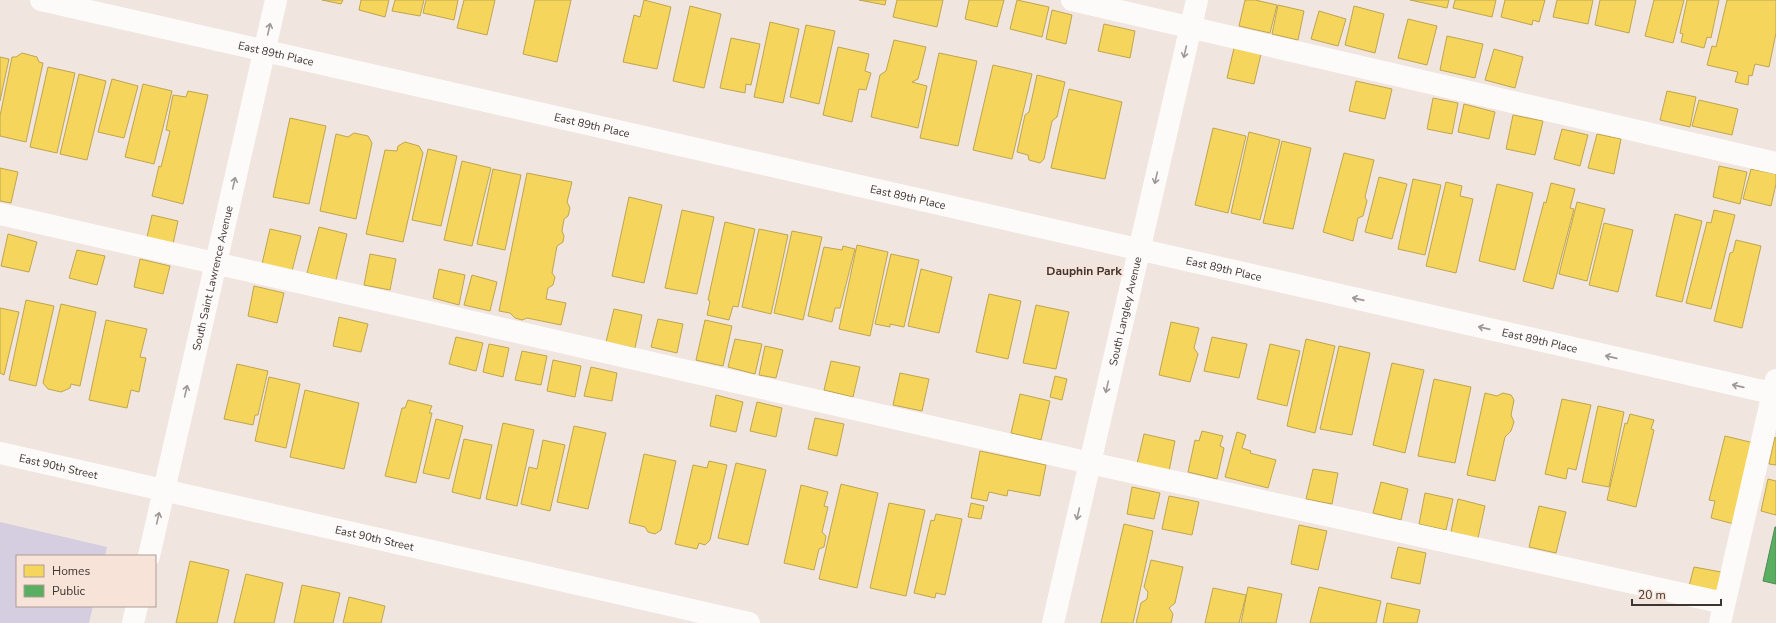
<svg xmlns="http://www.w3.org/2000/svg" width="1776" height="623" font-family="'Nunito Sans',sans-serif">
  <style>
    .green { fill: #d5cde0 }
    .homes { fill: #f6d55c; stroke: #bea54f }
    .public { fill: #5aae61; stroke: #518a52 }
    .lines { fill: none; stroke-linecap: round; stroke-linejoin: round }
    .minor { stroke: #fdfbfa; stroke-width: 22 }
    .oneway { stroke: #9c9895 }
    .labels { text-anchor: middle; dominant-baseline: central; stroke-width: 4; stroke-linejoin: round; paint-order: stroke }
    .street-label { font-size: 11px; fill: #3c3530; stroke: #f8e3d8 }
    .neighbourhood-label { font-size: 12px; font-weight: bold; fill: #3c3530; stroke: #f8e3d8 }
  </style>
  <rect width="100%" height="100%" fill="#f1e5df"/>
  <path class="green" d="M0 522 107 547 105 556H17V606H93L89 623H0Z"/>
  <path class="homes" d="M322 0H343L341 4Z
    M361 0H389L385 17 359 10Z
    M395 0H424L420 16 392 11Z
    M426 0H458L454 20 423 13Z
    M464 0H495L487 35 457 28Z
    M535 0H571L557 62 523 54Z
    M644 0 671 7 657 69 623 62 634 15 640 17Z
    M859 0H886L885 5Z
    M897 0H943L937 27 893 17Z
    M969 0H1004L997 27 965 19Z
    M1017 0 1049 7 1042 37 1010 29Z
    M1245 0H1255L1277 5 1270 33 1239 26Z
    M1410 0H1449L1447 8Z
    M1455 0H1496L1492 17 1453 8Z
    M1505 0H1545L1539 22 1533 20 1532 25 1501 17Z
    M1557 0H1593L1588 24 1553 17Z
    M1600 0H1636L1629 33 1595 25Z
    M1654 0H1684L1673 43 1645 36Z
    M1687 0H1719L1711 38 1707 37 1704 48 1681 42 1683 34 1680 33Z
    M1727 0H1776V33L1769 67 1755 64 1752 76 1749 75 1748 85 1735 82 1738 72 1707 65 1712 46 1716 47Z
    M1278 5 1304 11 1298 40 1272 34Z
    M690 6 721 14 704 88 673 81Z
    M1354 6 1384 14 1375 53 1345 45Z
    M1052 10 1072 15 1066 44 1046 39Z
    M1319 11 1346 19 1338 46 1311 39Z
    M1408 19 1437 26 1427 65 1398 58Z
    M770 22 799 29 783 103 754 97Z
    M1104 24 1135 31 1130 58 1098 51Z
    M806 25 835 31 819 104 790 97Z
    M1447 36 1483 44 1475 78 1440 70Z
    M731 38 760 44 751 85 746 84 745 93 720 88Z
    M894 40 926 47 918 79 912 82 927 86 918 128 871 117 880 75 886 71Z
    M838 47 869 54 865 71 871 73 866 90 859 89 852 122 823 115Z
    M1234 48 1261 54 1254 84 1227 78Z
    M1494 49 1523 57 1515 88 1485 80Z
    M22 53 37 57 39 62 43 63 26 142 0 136V116L12 57H16Z
    M939 53 977 61 958 146 920 138Z
    M0 57 9 59 0 101Z
    M993 65 1032 74 1012 159 973 150Z
    M48 67 75 73 57 153 30 147Z
    M79 74 106 81 87 160 60 154Z
    M1037 75 1065 82 1057 117 1052 121 1044 159 1040 163 1029 160 1028 155 1017 152 1025 115 1029 112Z
    M112 79 138 86 124 138 98 132Z
    M1356 81 1392 89 1385 119 1349 111Z
    M143 84 172 91 154 164 125 157Z
    M1069 89 1122 102 1105 179 1051 168Z
    M188 91 208 95 183 204 152 196 159 166 161 167 170 131 166 130 173 95 186 97Z
    M1667 91 1696 97 1690 127 1660 120Z
    M1433 98 1458 103 1452 134 1427 129Z
    M1699 100 1738 109 1732 135 1692 126Z
    M1464 104 1495 112 1489 139 1458 132Z
    M1513 115 1543 121 1535 155 1506 149Z
    M290 118 326 126 309 204 273 197Z
    M1213 128 1246 136 1228 213 1195 205Z
    M1562 129 1588 135 1580 166 1554 159Z
    M1249 132 1280 140 1260 220 1231 213Z
    M354 133 368 136 372 143 356 219 320 211 336 134 348 137Z
    M1597 134 1621 139 1614 174 1588 168Z
    M1282 141 1311 148 1293 229 1263 223Z
    M405 142 419 146 423 153 403 242 366 234 385 150 397 151 398 146Z
    M428 149 457 156 441 226 412 220Z
    M1344 153 1374 160 1365 197 1367 201 1363 216 1358 218 1353 241 1323 232Z
    M462 161 491 168 472 246 444 240Z
    M1719 166 1747 172 1740 204 1713 197Z
    M0 168 18 172 11 203 0 201Z
    M493 169 521 175 505 250 477 244Z
    M1751 169 1776 174V184L1771 206 1743 199Z
    M527 173 572 182 567 202 570 208 568 216 564 219 562 231 564 236 563 242 557 246 552 273 555 277 553 285 548 288 546 299 566 303 561 325 527 318 522 320 515 318 510 313 499 311Z
    M1379 177 1407 184 1392 239 1365 232Z
    M1413 179 1441 185 1425 255 1398 249Z
    M1446 182 1462 186 1460 196 1473 199 1456 273 1426 266Z
    M1551 183 1575 189 1570 208 1574 209 1553 289 1523 281 1544 202 1546 203Z
    M1497 184 1533 193 1515 270 1479 261Z
    M629 197 662 205 644 283 612 276Z
    M1577 202 1605 209 1587 281 1559 274Z
    M682 210 714 217 697 294 665 288Z
    M1714 210 1735 215 1711 309 1686 303 1707 222 1711 223Z
    M1675 214 1702 221 1682 302 1656 296Z
    M152 215 178 221 173 244 147 237Z
    M725 222 755 229 738 307 733 306 729 320 707 315 710 301 708 300Z
    M1604 223 1633 230 1618 292 1589 285Z
    M319 227 347 234 336 280 307 273Z
    M270 229 301 236 292 271 262 264Z
    M759 229 788 235 771 314 742 307Z
    M792 231 822 237 803 320 774 313Z
    M8 234 37 242 29 272 1 266Z
    M1736 240 1761 246 1742 328 1714 321 1730 253 1733 252Z
    M857 245 888 252 870 336 839 329Z
    M843 246 855 249 840 308H835L832 322 808 316 824 247 842 250Z
    M77 250 105 256 97 285 69 278Z
    M370 254 396 259 390 290 364 285Z
    M891 254 919 260 904 327 890 324V327L875 324Z
    M140 259 170 266 163 294 134 287Z
    M439 269 465 275 459 305 433 298Z
    M921 269 952 277 939 333 908 326Z
    M472 275 497 282 490 311 464 305Z
    M254 286 284 293 277 323 248 316Z
    M989 294 1021 301 1008 359 976 352Z
    M26 300 54 306 36 386 9 380Z
    M61 304 96 312 80 386 71 384 70 388 61 392 48 389 43 383Z
    M1036 305 1069 312 1056 369 1023 363Z
    M0 308 19 312 4 375 0 373Z
    M614 309 642 315 635 348 606 342Z
    M339 317 368 324 361 352 333 346Z
    M658 319 683 324 677 353 651 347Z
    M106 320 147 329 140 357 146 358 139 392 131 390 127 408 89 400Z
    M705 320 732 326 723 366 696 360Z
    M1171 322 1199 328 1194 348 1198 354 1190 382 1159 375Z
    M456 337 483 343 476 371 449 364Z
    M1212 337 1247 344 1239 378 1204 371Z
    M735 339 762 344 755 374 728 367Z
    M1306 339 1335 346 1315 433 1287 426Z
    M489 344 509 348 503 377 483 372Z
    M1270 344 1300 351 1287 406 1257 399Z
    M765 346 783 350 776 378 759 375Z
    M1339 346 1370 353 1352 435 1320 429Z
    M522 351 547 356 541 385 515 380Z
    M553 360 581 366 575 397 547 391Z
    M831 361 860 367 853 397 824 390Z
    M1392 363 1424 370 1405 453 1373 445Z
    M237 364 268 371 258 415H255L253 425 224 419Z
    M591 367 617 373 612 401 584 396Z
    M900 373 929 379 922 411 893 405Z
    M1055 376 1067 379 1062 400 1050 397Z
    M269 377 300 384 286 448 255 441Z
    M1434 379 1471 387 1455 463 1418 456Z
    M305 390 359 403 344 469 290 457Z
    M1485 393 1497 396 1503 393 1511 395 1514 400 1511 415 1514 422 1511 431 1505 437 1495 481 1467 475Z
    M1020 394 1050 401 1041 440 1011 433Z
    M716 395 743 402 736 432 710 426Z
    M1562 399 1591 405 1576 470 1568 468 1566 479 1545 474Z
    M408 400 432 406 429 413H432L416 483 385 476 402 408H405Z
    M757 402 782 408 776 437 750 431Z
    M1598 406 1624 412 1609 487 1582 482Z
    M1630 414 1654 420 1651 429 1654 430 1636 507 1607 500 1625 423 1627 424Z
    M815 418 844 424 837 456 808 449Z
    M436 419 463 426 449 479 423 473Z
    M503 423 534 430 517 506 486 499Z
    M574 426 606 433 588 509 557 502Z
    M1202 431 1223 436 1220 446 1224 448 1217 479 1188 472 1195 440 1199 441Z
    M1237 432 1246 435 1242 448 1251 451 1250 453 1276 460 1268 488 1225 477Z
    M1144 434 1175 441 1169 471 1137 464Z
    M1725 436 1754 443 1734 524 1711 518 1715 501 1709 500Z
    M1775 437 1776 438V465L1769 464Z
    M464 439 492 445 480 499 452 492Z
    M543 440 565 445 550 511 521 504 529 467 537 469Z
    M980 451 1046 465 1040 496 1008 490 1007 496 989 492 987 501 971 498Z
    M644 454 676 461 661 530 655 534 648 532 645 527 629 523Z
    M709 461 727 465 710 540 705 545 699 543 697 549 675 544 693 465 707 468Z
    M736 463 766 470 748 545 718 538Z
    M1313 469 1338 473 1332 504 1306 499Z
    M1768 479 1776 481V515L1761 511Z
    M1381 482 1408 489 1401 520 1373 513Z
    M841 484 878 493 857 588 819 579Z
    M801 485 828 492 824 506 828 507 822 532 826 536 824 547 819 549 814 570 784 563Z
    M1132 487 1160 493 1154 519 1127 514Z
    M1425 493 1453 499 1446 530 1419 524Z
    M1169 496 1199 502 1192 535 1162 529Z
    M1458 499 1485 506 1478 538 1451 532Z
    M889 503 925 510 906 596 870 588Z
    M971 503 984 506 981 519 968 517Z
    M1539 506 1566 512 1556 553 1529 547Z
    M936 514 962 519 945 595 936 593 935 598 914 593 931 520 934 521Z
    M1124 524 1153 531 1133 623H1101Z
    M1299 525 1327 531 1318 570 1291 564Z
    M1398 547 1426 553 1420 584 1391 578Z
    M1151 560 1183 567 1175 603 1169 608 1173 614 1171 623H1136L1141 603 1147 599 1148 592 1144 587Z
    M190 561 229 570 217 623H176Z
    M1694 567 1721 572 1717 591 1689 586Z
    M246 574 283 583 274 623H234Z
    M302 585 340 593 333 623H294Z
    M1248 587 1282 594 1276 623H1241Z
    M1319 587 1381 601 1376 623H1310Z
    M1213 588 1246 595 1239 623H1205Z
    M349 597 385 606 381 623H343Z
    M1387 603 1420 610 1417 623H1383Z"/>
  <path class="public" d="M1775 527H1776V584L1763 581Z"/>
  <g class="lines">
    <g class="minor">
      <path id="s1" d="M41 0 1776 394"/>
      <path d="M1072 0 1776 163"/>
      <path d="M0 214 1090 463 1724 603"/>
      <path id="s2" d="M0 453 749 623"/>
      <path id="s3" d="M149 556 276 0"/>
      <path d="M133 623 137 606"/>
      <path id="s4" d="M1053 623 1197 0"/>
      <path d="M1720 623 1776 380"/>
    </g>
  </g>
  <defs><path id="oneway-shaft" d="M-6 0H5M1.5-3L5.5 0L1.5 3" fill="none" stroke-width="1.6" stroke-linecap="round" stroke-linejoin="round"/></defs>
  <g class="oneway">
    <use href="#oneway-shaft" transform="translate(269 29) rotate(-77)"/>
    <use href="#oneway-shaft" transform="translate(1185 52) rotate(103)"/>
    <use href="#oneway-shaft" transform="translate(1156 178) rotate(103)"/>
    <use href="#oneway-shaft" transform="translate(234 183) rotate(-77)"/>
    <use href="#oneway-shaft" transform="translate(1358 299) rotate(-167)"/>
    <use href="#oneway-shaft" transform="translate(1484 328) rotate(-167)"/>
    <use href="#oneway-shaft" transform="translate(1611 357) rotate(-167)"/>
    <use href="#oneway-shaft" transform="translate(1738 386) rotate(-167)"/>
    <use href="#oneway-shaft" transform="translate(1107 387) rotate(103)"/>
    <use href="#oneway-shaft" transform="translate(186 391) rotate(-77)"/>
    <use href="#oneway-shaft" transform="translate(1078 514) rotate(103)"/>
    <use href="#oneway-shaft" transform="translate(158 518) rotate(-77)"/>
  </g>
  <g class="labels">
    <g class="street-label">
      <text stroke="none"><textPath href="#s1" startOffset="241">East 89th Place</textPath></text>
      <text stroke="none"><textPath href="#s1" startOffset="565">East 89th Place</textPath></text>
      <text stroke="none"><textPath href="#s1" startOffset="889">East 89th Place</textPath></text>
      <text stroke="none"><textPath href="#s1" startOffset="1213">East 89th Place</textPath></text>
      <text stroke="none"><textPath href="#s3" startOffset="285">South Saint Lawrence Avenue</textPath></text>
      <text stroke="none"><textPath href="#s4" startOffset="320">South Langley Avenue</textPath></text>
      <text stroke="none"><textPath href="#s1" startOffset="1537">East 89th Place</textPath></text>
      <text stroke="none"><textPath href="#s2" startOffset="60">East 90th Street</textPath></text>
      <text stroke="none"><textPath href="#s2" startOffset="384">East 90th Street</textPath></text>
    </g>
    <g class="neighbourhood-label">
      <text x="1084" y="271">Dauphin Park</text>
    </g>
  </g>
  <rect x="16" y="555" width="140" height="52" fill="#f8e3d8" stroke="#ad9d95"/>
  <rect x="24" y="565" width="20" height="12" fill="#f6d55c" stroke="#ad9d95"/>
  <text x="52" y="575" font-size="12" fill="#3c3530">Homes</text>
  <rect x="24" y="585" width="20" height="12" fill="#5aae61" stroke="#ad9d95"/>
  <text x="52" y="595" font-size="12" fill="#3c3530">Public</text>
  <path d="M1632 599v6h89v-6" fill="none" stroke="#3c3530" stroke-width="2"/>
  <text x="1638" y="599" font-size="12" fill="#3c3530" stroke="#f8e3d8" stroke-width="3" paint-order="stroke">20 m</text>
</svg>
